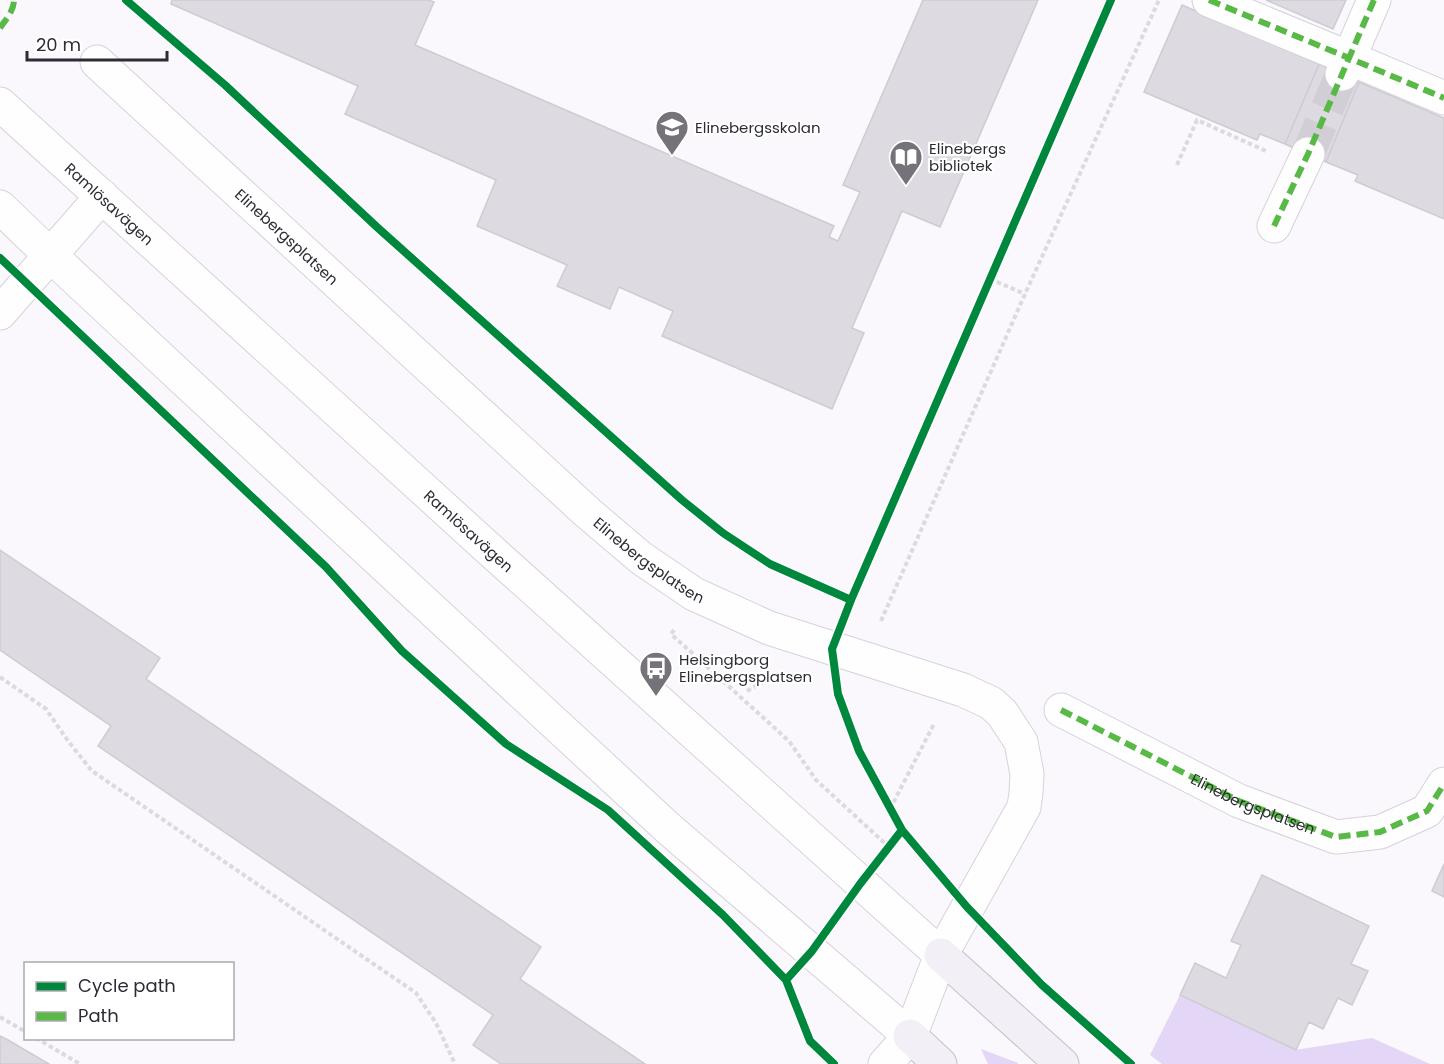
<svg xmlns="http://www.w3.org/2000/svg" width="1444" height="1064" font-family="Poppins,sans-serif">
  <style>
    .green { fill: #e3d6f6 }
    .building { fill: #dddae1; stroke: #cecbd2; stroke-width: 1.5 }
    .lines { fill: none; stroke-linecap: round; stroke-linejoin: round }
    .pedestrian-tunnel { stroke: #d1ced5; stroke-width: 33; stroke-dasharray: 33 16; stroke-linecap: butt }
    .pedestrian-casing { stroke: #d6d2da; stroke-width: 35 }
    .minor-casing { stroke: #d6d2da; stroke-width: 35 }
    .tertiary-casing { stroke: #d6d2da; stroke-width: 35 }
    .trunk-casing { stroke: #c5bfcd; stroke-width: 35 }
    .path { stroke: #dbdadd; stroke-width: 4; stroke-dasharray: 4.5 3; stroke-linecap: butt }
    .pedestrian { stroke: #fefeff; stroke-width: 33 }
    .minor { stroke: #fefeff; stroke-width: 33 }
    .tertiary { stroke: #fefeff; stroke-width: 33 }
    .trunk { stroke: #f2eff7; stroke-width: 33 }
    .quiet { stroke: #58b947; stroke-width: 6; stroke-dasharray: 12 6; stroke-linecap: butt }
    .cycleway-casing { stroke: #fff; stroke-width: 11 }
    .cycleway { stroke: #00873e; stroke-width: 8 }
    .labels { text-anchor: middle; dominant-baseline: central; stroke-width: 4.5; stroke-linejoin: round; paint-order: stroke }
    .poi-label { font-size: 15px; fill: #2e2b34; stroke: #fff; text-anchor: start }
    .street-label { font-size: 15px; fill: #2e2b34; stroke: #fff }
  </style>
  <rect width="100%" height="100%" fill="#faf7fd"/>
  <path class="green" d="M1180 995 1295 1050 1372 1038 1430 1064H1162L1150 1055Z
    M981 1049 1018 1063V1064H988Z"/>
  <path class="building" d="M172 0H428L434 2 415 45 834 226 829 237 838 241 860 192 843 185 923 0H1038L940 227 902 211 852 328 864 333 832 409 662 336 673 311 619 287 610 309 557 286 567 265 477 226 496 180 345 114 358 86 171 4Z
    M1266 0H1346L1333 29Z
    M1182 5 1319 64 1285 144 1260 134 1257 140 1144 92Z
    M1319 64 1359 82 1326 162 1285 144Z
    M1359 82 1444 118V219L1355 181 1358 175 1326 162Z
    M0 550 160 658 146 679 541 947 520 979 645 1064H501L473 1045 493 1015 98 746 111 726 0 650Z
    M1444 864V897L1432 891Z
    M1262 875 1369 926 1351 964 1368 971 1352 1005 1338 998 1323 1029 1309 1022 1296 1050 1180 995 1195 963 1226 978 1241 945 1231 941Z
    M0 1036 8 1040 49 1064H0Z"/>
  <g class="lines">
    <path class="pedestrian-tunnel" d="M1308 154 1342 74"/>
    <defs>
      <g id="pedestrian">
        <path d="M1209 0 1349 58 1342 74"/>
        <path d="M1374 0 1349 58 1444 98"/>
        <path d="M1274 226 1308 154"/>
        <path id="s1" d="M1061 710 1239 801 1336 837 1380 832 1427 811 1444 784"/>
      </g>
      <g id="minor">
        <path id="s2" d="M97 62 588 513 641 558 694 594 769 628 963 690 991 703 1002 713 1021 742 1027 774 1026 793 1024 807 941 955 910 1036 885 1064"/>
        <path d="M0 313 102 196"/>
      </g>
      <g id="tertiary">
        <path id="s3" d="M0 104 489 549 941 955"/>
        <path d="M0 207 50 255 239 431 669 829 910 1036"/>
      </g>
      <path id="trunk" d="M941 955 1062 1064
        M910 1036 940 1064"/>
    </defs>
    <use href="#pedestrian" class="pedestrian-casing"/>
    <use href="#minor" class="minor-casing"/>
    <use href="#tertiary" class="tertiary-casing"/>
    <use href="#trunk" class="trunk-casing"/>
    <path class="path" d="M1177 165 1197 120 1266 151
      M990 279 1025 294
      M881 621 1025 294 1159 0
      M674 630 671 634 789 741 816 780 889 847
      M0 677 46 709 68 741 92 771 416 993 436 1023 455 1064
      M747 691 778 673
      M890 809 934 724
      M0 1017 26 1032
      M36 1038 80 1064"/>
    <use href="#pedestrian" class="pedestrian"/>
    <use href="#minor" class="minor"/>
    <use href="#tertiary" class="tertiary"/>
    <use href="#trunk" class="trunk"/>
    <path class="quiet" d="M1209 0 1349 58 1308 154 1274 226
      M1374 0 1349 58 1444 98
      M0 28C6 19 14 11 14 0
      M1061 710 1239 801 1336 837 1380 832 1427 811 1444 784"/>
    <defs>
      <path id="cycleway" d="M126 0 225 85 378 228 682 500 723 533 770 564 851 600
        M0 258 326 567 402 651 506 744 608 810 723 915 786 980
        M902 830 967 907 1042 985 1131 1064
        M834 1064 810 1041 786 980 812 951 860 884 902 830 859 751 838 694 832 649 851 600 1111 0"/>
    </defs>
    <use href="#cycleway" class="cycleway-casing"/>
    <use href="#cycleway" class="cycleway"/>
  </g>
  <defs>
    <symbol id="school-pin" viewBox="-11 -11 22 30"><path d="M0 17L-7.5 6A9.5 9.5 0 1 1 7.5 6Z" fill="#75727a" stroke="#fff"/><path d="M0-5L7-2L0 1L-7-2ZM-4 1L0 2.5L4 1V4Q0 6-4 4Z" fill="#fff"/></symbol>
    <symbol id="library-pin" viewBox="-11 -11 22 30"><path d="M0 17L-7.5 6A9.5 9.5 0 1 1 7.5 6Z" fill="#75727a" stroke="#fff"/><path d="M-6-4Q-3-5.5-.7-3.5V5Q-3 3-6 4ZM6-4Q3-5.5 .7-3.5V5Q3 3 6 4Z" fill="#fff"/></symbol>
    <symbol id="bus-pin" viewBox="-11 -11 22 30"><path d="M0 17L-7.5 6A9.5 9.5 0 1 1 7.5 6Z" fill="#75727a" stroke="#fff"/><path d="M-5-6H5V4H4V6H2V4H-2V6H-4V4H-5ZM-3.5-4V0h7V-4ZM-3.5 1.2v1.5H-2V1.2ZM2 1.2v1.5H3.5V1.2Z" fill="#fff"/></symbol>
  </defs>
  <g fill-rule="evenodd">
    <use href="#school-pin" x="653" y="108" width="38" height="52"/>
    <use href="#library-pin" x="887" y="138" width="38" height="52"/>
    <use href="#bus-pin" x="637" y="649" width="38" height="52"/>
  </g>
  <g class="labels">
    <g class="poi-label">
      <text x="695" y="127">Elinebergsskolan</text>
      <text x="929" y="148">Elinebergs<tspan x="929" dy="17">bibliotek</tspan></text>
      <text x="679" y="659">Helsingborg<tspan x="679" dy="17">Elinebergsplatsen</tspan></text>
    </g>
    <g class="street-label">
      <text stroke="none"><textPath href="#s3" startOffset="148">Ramlösavägen</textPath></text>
      <text stroke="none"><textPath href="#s2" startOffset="258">Elinebergsplatsen</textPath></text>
      <text stroke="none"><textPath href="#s3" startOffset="634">Ramlösavägen</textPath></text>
      <text stroke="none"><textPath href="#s2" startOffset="744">Elinebergsplatsen</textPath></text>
      <text stroke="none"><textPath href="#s1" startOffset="214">Elinebergsplatsen</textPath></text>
    </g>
  </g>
  <rect x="24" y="962" width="210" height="78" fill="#ffffff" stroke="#abaaae" stroke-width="1.5"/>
  <rect x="36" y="982" width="30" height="9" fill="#00873e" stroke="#abaaae" stroke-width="1.5"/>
  <text x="78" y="992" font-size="18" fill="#2e2b34">Cycle path</text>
  <rect x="36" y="1012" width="30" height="9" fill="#58b947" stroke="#abaaae" stroke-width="1.5"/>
  <text x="78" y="1022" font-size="18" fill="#2e2b34">Path</text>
  <path d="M27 51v9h140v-9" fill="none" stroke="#2e2b34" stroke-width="3"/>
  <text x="36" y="51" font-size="18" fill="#2e2b34" stroke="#ffffff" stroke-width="4.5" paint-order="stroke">20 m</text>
</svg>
